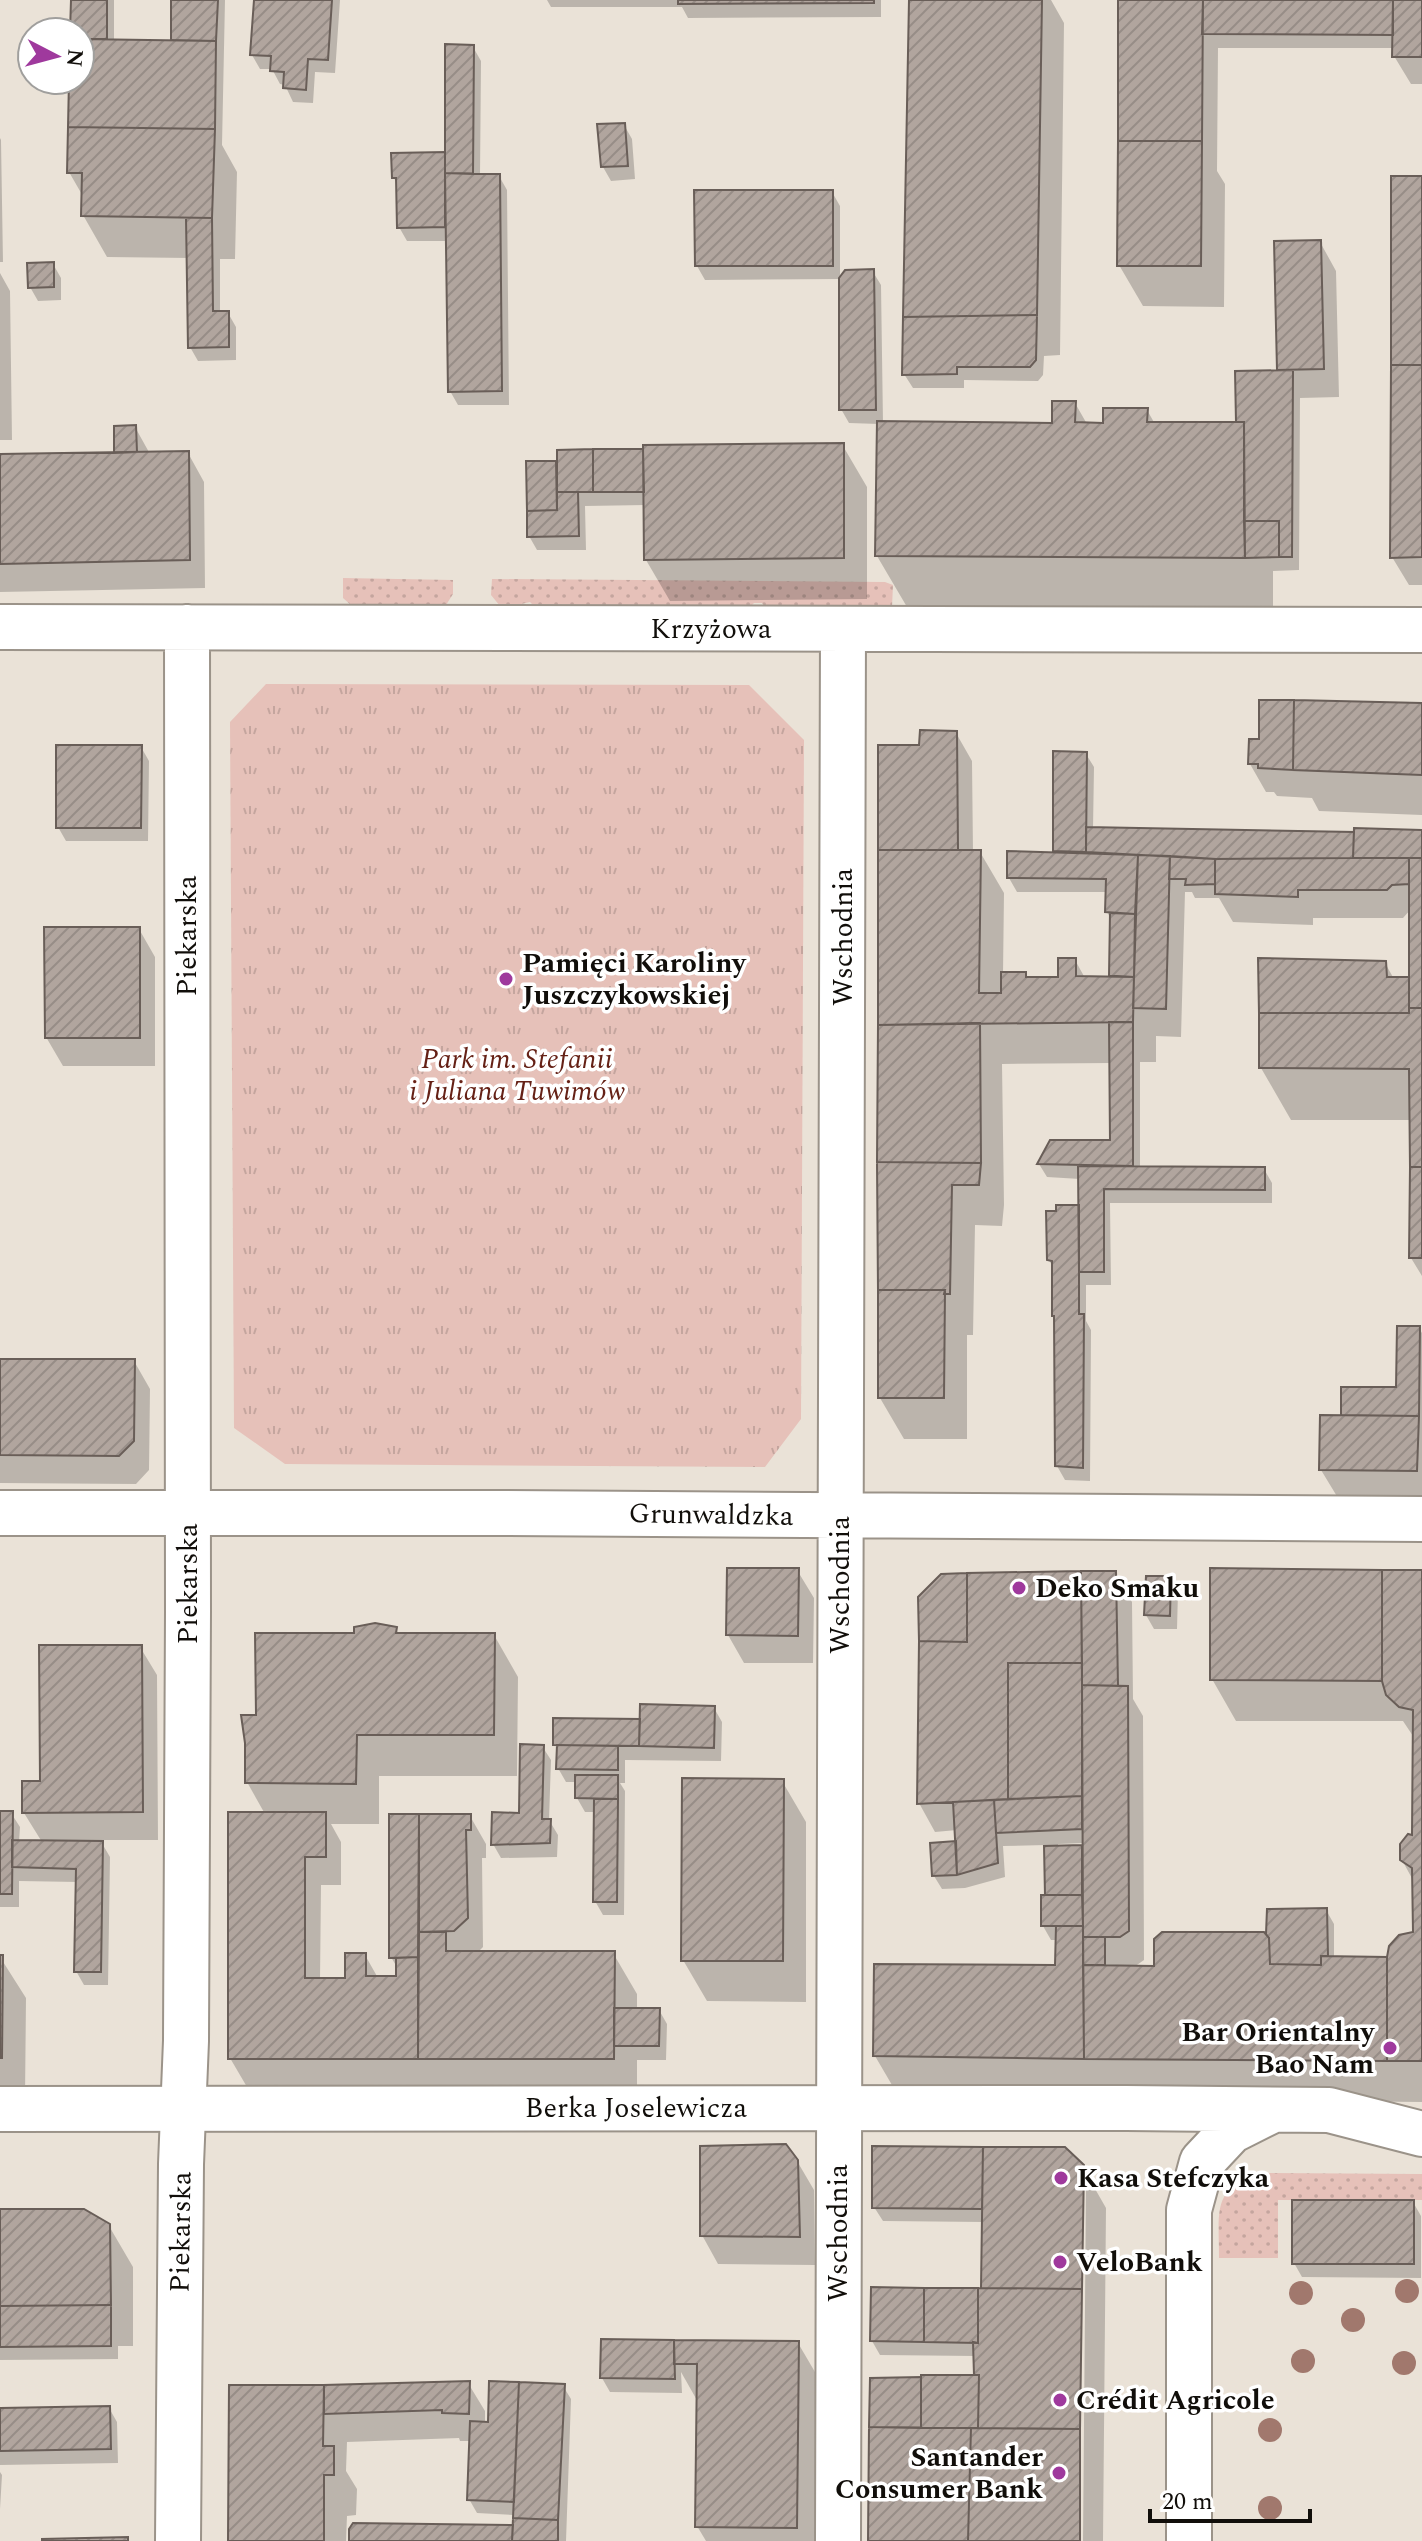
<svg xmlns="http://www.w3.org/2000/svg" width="1422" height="2541" font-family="Spectral,serif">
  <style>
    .grass { fill: url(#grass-dots) }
    .park { fill: url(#park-tufts) }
    .shadow { fill: #0003; fill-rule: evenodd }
    .building { fill: url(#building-hatch); stroke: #695e58; stroke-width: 2 }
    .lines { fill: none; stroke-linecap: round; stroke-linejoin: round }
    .minor-casing { stroke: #9b9389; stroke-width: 48 }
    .tertiary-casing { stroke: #9b9389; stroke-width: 48 }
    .minor { stroke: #fff; stroke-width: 44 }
    .tertiary { stroke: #fff; stroke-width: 44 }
    .tree { fill: #a1786d }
    .poi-dot { fill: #9f399d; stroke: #fff; stroke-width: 3 }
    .labels { text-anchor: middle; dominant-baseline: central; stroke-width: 7; stroke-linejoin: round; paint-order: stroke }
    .street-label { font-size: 28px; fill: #110e0a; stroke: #fff }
    .poi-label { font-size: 28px; font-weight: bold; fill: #110e0a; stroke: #fff; text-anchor: start }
    .park-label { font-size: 28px; font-style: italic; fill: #652116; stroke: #fff }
  </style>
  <defs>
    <pattern id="grass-dots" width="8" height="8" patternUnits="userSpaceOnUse" patternTransform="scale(2)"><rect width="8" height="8" fill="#e6c1b9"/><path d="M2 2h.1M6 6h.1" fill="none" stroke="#c4a59e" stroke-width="1.8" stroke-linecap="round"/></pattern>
    <pattern id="park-tufts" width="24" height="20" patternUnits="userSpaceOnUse" patternTransform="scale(2)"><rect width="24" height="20" fill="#e6c1b9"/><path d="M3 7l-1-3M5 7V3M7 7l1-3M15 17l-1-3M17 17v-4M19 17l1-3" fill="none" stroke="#c4a59e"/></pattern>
    <pattern id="building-hatch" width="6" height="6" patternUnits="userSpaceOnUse" patternTransform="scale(2)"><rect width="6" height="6" fill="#b1a59e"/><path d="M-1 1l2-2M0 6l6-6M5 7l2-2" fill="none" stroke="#978d87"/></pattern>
  </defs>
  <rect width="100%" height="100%" fill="#eae2d7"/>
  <path class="grass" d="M343 578 453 580V594L446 605 352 606 343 598Z
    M492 579 885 582 893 585 892 607H765L762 603H754L751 606 533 605 530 602 517 605 500 606 491 595Z
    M1268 2173 1422 2174V2200H1278V2258H1219C1219 2208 1211 2185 1268 2173Z"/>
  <path class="park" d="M266 684 749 685 804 740 801 1419 765 1467 285 1464 234 1428 230 722Z"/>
  <path class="shadow" d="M73 0H114V41L173 42 174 0H225L222 145 237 172 235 259H220V313H228L236 327V360L198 361 190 347 189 258 107 257 83 215 84 198 69 172 71 80H80V32H72Z
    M256 0H340L335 73 315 72 313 103 293 102 285 85 280 84 272 69H260L252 55Z
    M547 0H881V17L688 18 682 7H551Z
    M911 0H1051L1064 23 1060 355 1044 356 1043 375 1038 381 964 380V388H913L904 374Z
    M1120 0H1422V84H1411L1394 56 1395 48H1218L1217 171 1225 184 1224 307 1143 306 1119 265Z
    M473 47 481 61 480 176H499L507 190 509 405H458L450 391 447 241H407L399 227 398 186 394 178 447 154Z
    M624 125 632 139 635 179 611 181 603 167Z
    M0 138 1 140 3 262H0Z
    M1422 178V585H1409L1392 557Z
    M832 192 840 206V279L705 280 697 266Z
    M1320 242 1336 271 1339 397 1300 398 1299 570 1273 571V609L907 607 877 556 879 424 849 423 841 409 873 272 881 285 883 423 1054 425 1075 403 1087 424 1105 425 1147 410 1155 424H1238L1279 372 1276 243Z
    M53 264 61 278V300L38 301 30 287Z
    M0 273 10 291 12 440H0Z
    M135 427 150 454 188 453 204 482 205 588 0 592V456L116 455Z
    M843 446 867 487V599L670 601 646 560V505L585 506 586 550H537L529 536 528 463Z
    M1422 705V815L1319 811 1312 798 1277 796 1274 792H1266L1250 764Z
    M956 733 972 761 973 852H980L1004 893 1003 974H1025L1028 979H1061L1075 960 1085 978 1113 979 1112 921 1107 912V892H1017L1009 878 1055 853V753L1086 754 1094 767 1093 829 1422 833V1276L1411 1258V1120H1291L1261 1068 1385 963 1394 979H1411V909L1403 918H1313V925L1233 922 1219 898H1195L1192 892H1185L1181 1037 1156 1036V1062H1140V1168L1264 1169 1272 1183V1203H1110L1111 1285H1086V1321L1091 1330 1090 1481 1065 1480 1057 1466 1054 1269 1049 1260 1081 1207 1080 1179 1047 1177 1039 1164 1112 1142V1063L1002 1064 1004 1205 1002 1226 975 1225 973 1335H967V1439H904L880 1398 921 747Z
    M141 747 149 761 148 841H66L58 827Z
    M139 929 155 957V1066H63L46 1037Z
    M1419 1328 1422 1333V1499L1338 1498 1321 1470 1344 1417 1343 1414 1398 1389Z
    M0 1361H134L150 1389 149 1470 136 1484 0 1483Z
    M797 1570 814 1598 813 1663H744L728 1635Z
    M1422 1572V2102L899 2097 875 2056 1057 1967 1058 1940H1051L1043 1926 1047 1898 1046 1845 1003 1846 1005 1877 965 1888 942 1889 934 1876 958 1843 957 1830 935 1832 919 1803 1115 1574 1132 1602 1133 1699 1143 1716 1144 1960 1134 1967 1156 1968 1273 1944 1326 1910 1334 1924V1958L1389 1959 1415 1934 1414 1882 1402 1860 1414 1837 1415 1739 1403 1721H1236L1212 1679ZM1084 1843V1847L1058 1848V1844Z
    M1170 1578 1178 1592 1177 1629H1154L1146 1615Z
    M396 1629 399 1635H494L518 1677 517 1776H379V1824H331L341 1842V1885H321L320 1980H347L365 1955 378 1978H398V1969L391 1957V1816H470L486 1844V1858H482L483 1947 477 1953H613L637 1994V2010H659L667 2024 666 2060H637V2099H444L436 2087H247L230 2058 265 1814 247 1782 258 1717 356 1635Z
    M140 1647 157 1675 158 1840H100L110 1857 108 1985H84L76 1971 78 1882 19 1881V1907H0V1813H11L20 1827 19 1842H42L24 1813 42 1783Z
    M714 1708 722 1722 721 1761 625 1760V1783H620L625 1791 624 1915H603L595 1901 596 1812H585L577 1798V1782H566L558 1768 559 1752 555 1744 642 1721Z
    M542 1746 551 1760 549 1820 558 1835 557 1857 501 1858 493 1844 521 1815Z
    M782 1781 806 1822V2002L707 2001 683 1960Z
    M0 1957 26 1998 25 2099H0Z
    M874 2148 1064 2149 1082 2166 1106 2208 1103 2541H1083L1086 2188H1082L1079 2541H870L976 2377 975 2356 880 2355 872 2341 983 2290 984 2222 883 2221 874 2207Z
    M797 2161 814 2190 815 2265 718 2264 702 2235Z
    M1413 2202 1421 2216V2278L1302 2277 1294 2263Z
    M0 2211 109 2226 133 2267V2346H118V2359L0 2360Z
    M603 2341 798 2343 822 2384 820 2541H706L697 2526 698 2402 681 2372 682 2393 610 2392 602 2378Z
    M468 2383 485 2411V2424L563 2386 571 2399 566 2541H351L514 2527 515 2515 477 2513 469 2499 471 2441H460L459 2438 347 2442 346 2471 357 2489 356 2515 347 2516 346 2541H230L231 2387Z
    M109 2408 117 2422 118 2463 0 2465V2410Z
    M0 2472 2 2475 0 2509Z"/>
  <path class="building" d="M71 0H107V39H80V32H70Z
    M171 0H218L216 41 171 40Z
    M254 0H332L328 60 308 59 306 90 283 88 284 72 270 71 271 56 250 55Z
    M678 0H874V3L678 4Z
    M909 0H1042L1037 315 903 317Z
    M1118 0H1203L1202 141H1118Z
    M1203 0H1393V35L1202 34Z
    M1393 0H1422V57H1392Z
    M80 39 216 41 215 129 68 127 69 80H80Z
    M445 44 474 45 473 174 445 173Z
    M625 123 628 166 601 167 597 124Z
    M68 127 215 129 212 218 81 216 82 173H67Z
    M1118 141H1202L1201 266H1117Z
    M445 152V227L397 228 396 178H392L391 153Z
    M445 173 500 174 502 391 448 392Z
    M1391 176H1422V365H1391Z
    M694 190H833V266H695Z
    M186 218H212L213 311H229V347L188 348Z
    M1321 240 1324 369 1277 370 1274 241Z
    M54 262V287L28 288 27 263Z
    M874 269 876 410H839V278L845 270Z
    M1037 315 1036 360 1030 367H957V374L902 375 903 317Z
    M1391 365H1422V557L1390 558Z
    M1293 370 1292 557H1279V521H1244V422H1236L1235 371Z
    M1052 401H1076L1075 422 1103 423V408H1148L1147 422H1244L1245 558 875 556 877 421 1052 423Z
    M136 425 137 452 114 453V426Z
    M844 443V558L644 560 643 445Z
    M593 449H643L644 492H593Z
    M593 449V492H557V450Z
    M189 451 190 560 0 564V454Z
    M526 461H556L557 510 527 511Z
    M557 492H578L579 536 527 537V511L557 510Z
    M1244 521H1279V557L1245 558Z
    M1259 700H1294L1293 770 1258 768V764H1248L1249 739H1259Z
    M1294 700 1422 703V775L1293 770Z
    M920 730 957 731 958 850H878V745H919Z
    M56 745H142L141 828H56Z
    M1053 751 1087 752 1086 852 1053 851Z
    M1086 827 1354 832 1353 858 1215 859 1086 852Z
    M1354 828 1422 830V858H1353Z
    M878 850H981L979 993H1001V972H1026V977H1058V958H1076V976L1134 977 1133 1022 878 1025Z
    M1007 851 1138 855 1135 914 1105 912 1106 879 1007 878Z
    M1138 855 1170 856 1166 1009 1133 1008Z
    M1170 856 1215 859V884L1185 885 1186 879H1169Z
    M1353 858H1409V884L1392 885 1387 890H1298V897L1215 894V859Z
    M1409 858H1422V1008H1409Z
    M1110 913 1135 914 1134 977 1109 976Z
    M44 927H140V1038H45Z
    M1258 958 1386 961 1387 977H1409V1013H1259Z
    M1409 1008H1422V1167H1410L1409 1069 1259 1068V1013H1409Z
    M1109 1022H1133V1166L1037 1164 1050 1140H1110Z
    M980 1023 981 1163 877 1162 878 1025Z
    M877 1162 981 1163 979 1185H952L950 1294H944L945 1290H878Z
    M1078 1166 1265 1167V1190L1104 1189V1272H1079Z
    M1410 1167H1422V1258H1409Z
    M1056 1205H1079V1314H1084L1083 1468 1055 1466 1054 1316H1052V1261L1047 1260 1046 1211H1056Z
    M878 1290H945L944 1398H878Z
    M1397 1326H1420L1419 1416 1341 1415V1387H1396Z
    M0 1359H135L134 1441 119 1456 0 1455Z
    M1320 1415 1419 1416 1417 1471 1319 1470Z
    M727 1568H799L798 1636 726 1635Z
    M1210 1568 1382 1570V1681L1210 1680Z
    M1382 1570H1422V2061H1387V1957L1389 1946 1399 1935 1413 1932 1412 1868 1400 1860V1844L1408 1834 1412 1835 1413 1710 1399 1707 1386 1695 1382 1681Z
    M1081 1571 1082 1663H1008V1799L917 1804 919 1641 967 1642V1573Z
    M1081 1571H1116L1118 1686 1082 1685Z
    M967 1573V1642L919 1641 918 1597 941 1574Z
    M1146 1576H1171L1170 1616 1144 1615Z
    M375 1623 397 1627 396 1633H495L494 1735H357L356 1784 245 1783V1743L241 1715H256L255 1633H354V1627Z
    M39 1645H142L143 1812 22 1813V1781H40Z
    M1008 1663H1082V1796L1008 1799Z
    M1082 1685 1128 1686 1129 1931 1120 1937H1083Z
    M640 1704 715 1706 714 1748 639 1746Z
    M553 1718 640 1719 639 1746 553 1745Z
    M520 1744 544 1745 542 1819H551L550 1843 491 1845 492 1812 519 1813Z
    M557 1745 618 1746V1770L556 1769Z
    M575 1775H618V1799L575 1798Z
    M682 1778 784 1779 783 1961H681Z
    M1082 1796V1829L996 1833 994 1800Z
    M594 1799H618L617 1902H593Z
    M994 1800 998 1863 957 1875 953 1802Z
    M0 1811H13L12 1894H0Z
    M228 1812H326V1857H305V1978H345V1953H366V1976H396V1958L418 1957V2059H228Z
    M389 1814H419L418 1957 389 1958Z
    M419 1814H471V1830H466L468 1918 454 1931 419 1932Z
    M12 1840 103 1841 101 1972H74L76 1869 12 1867Z
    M956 1841 957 1875 932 1876 930 1843Z
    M1082 1845V1895H1045L1044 1846Z
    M1041 1895H1082L1083 1926H1041Z
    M1327 1908 1328 1956H1321V1965L1270 1964 1269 1938 1266 1934 1267 1909Z
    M1056 1926H1083L1084 2059 873 2056 874 1964 1055 1965Z
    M419 1932H446V1951H615L614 2059H418Z
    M1162 1932H1264L1269 1938 1270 1964 1321 1965V1956L1387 1957V2061L1084 2059 1083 1965 1154 1966V1939Z
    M1083 1937H1105V1965H1083Z
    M0 1955H3L2 2058H0Z
    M614 2008H660L659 2046H614Z
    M786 2144 798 2160 800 2237 700 2236V2146Z
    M872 2146 983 2147 982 2209 872 2208Z
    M983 2147H1065L1084 2165 1082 2289 981 2288Z
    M1292 2200H1414V2264H1292Z
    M0 2209H84L110 2224 111 2305 0 2306Z
    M871 2287 924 2288V2342L870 2341Z
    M924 2288H978V2343L924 2342Z
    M978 2288 1082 2289 1080 2429 978 2428 979 2375H974L973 2342 978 2343Z
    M111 2305V2346L0 2347V2306Z
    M601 2339 674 2340 675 2379 600 2378Z
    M674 2340 799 2341 797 2528 695 2527 697 2364H674Z
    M921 2375H979L978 2428H921Z
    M921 2377V2428L869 2427 870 2378Z
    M470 2381 469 2414 442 2413V2410L324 2414V2385Z
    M489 2381 519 2382 514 2502 467 2500 470 2421 488 2422Z
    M519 2382 565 2384 558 2520 513 2518Z
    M229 2385H324L323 2446H334V2475H324V2541H228Z
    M110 2406 111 2449 0 2451V2408Z
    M869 2427 971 2428 968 2541H868Z
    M971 2428 1080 2429V2541H968Z
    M513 2518 558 2520V2541H512Z
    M353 2523 513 2525 512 2541H349V2529Z
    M128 2537V2541H42V2539Z"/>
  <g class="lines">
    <defs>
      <path id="minor" d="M0 627 1422 630
        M0 1513H506L1422 1519
        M178 2541 181 2164 186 2041 188 1611 187 627
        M838 2541 843 629"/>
      <path id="tertiary" d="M0 2109 1126 2108 1329 2110 1422 2134
        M1189 2541V2210L1202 2162 1231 2131 1273 2110"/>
    </defs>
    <use href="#minor" class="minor-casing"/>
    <use href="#tertiary" class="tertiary-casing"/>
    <use href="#minor" class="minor"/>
    <use href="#tertiary" class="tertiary"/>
  </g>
  <g class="tree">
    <circle cx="1407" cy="2291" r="12"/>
    <circle cx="1301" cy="2293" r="12"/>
    <circle cx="1353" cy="2320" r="12"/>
    <circle cx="1303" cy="2361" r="12"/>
    <circle cx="1404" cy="2363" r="12"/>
    <circle cx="1270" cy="2430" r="12"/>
    <circle cx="1270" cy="2508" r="12"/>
  </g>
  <g class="poi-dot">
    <circle cx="506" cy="979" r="8"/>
    <circle cx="1019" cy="1588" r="8"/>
    <circle cx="1390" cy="2048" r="8"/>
    <circle cx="1061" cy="2178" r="8"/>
    <circle cx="1060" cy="2262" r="8"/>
    <circle cx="1060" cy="2400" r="8"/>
    <circle cx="1059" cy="2473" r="8"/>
  </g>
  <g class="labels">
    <g class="street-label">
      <text x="711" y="629">Krzyżowa</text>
      <text transform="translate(187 936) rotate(-90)">Piekarska</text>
      <text transform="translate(843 937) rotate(-90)">Wschodnia</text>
      <text transform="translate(711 1515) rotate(1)">Grunwaldzka</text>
      <text transform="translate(188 1584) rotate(-90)">Piekarska</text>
      <text transform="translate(840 1585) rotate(-90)">Wschodnia</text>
      <text x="636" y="2108">Berka Joselewicza</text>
      <text transform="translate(181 2232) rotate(-89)">Piekarska</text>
      <text transform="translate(838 2233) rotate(-90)">Wschodnia</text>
    </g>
    <g class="poi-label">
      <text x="522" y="963">Pamięci Karoliny<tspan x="522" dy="32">Juszczykowskiej</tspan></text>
      <text x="1035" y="1588">Deko Smaku</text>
      <text x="1374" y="2032" text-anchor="end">Bar Orientalny<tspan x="1374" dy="32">Bao Nam</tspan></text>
      <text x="1077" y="2178">Kasa Stefczyka</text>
      <text x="1076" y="2262">VeloBank</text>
      <text x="1076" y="2400">Crédit Agricole</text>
      <text x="1043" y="2457" text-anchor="end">Santander<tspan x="1043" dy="32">Consumer Bank</tspan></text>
    </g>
    <g class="park-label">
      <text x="517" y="1059">Park im. Stefanii<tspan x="517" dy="32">i Juliana Tuwimów</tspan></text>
    </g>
  </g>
  <g transform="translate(56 56) rotate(96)"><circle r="38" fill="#ffffff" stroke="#a09f9d" stroke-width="2"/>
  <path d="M0-6L14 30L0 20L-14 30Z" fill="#9f399d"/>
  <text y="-12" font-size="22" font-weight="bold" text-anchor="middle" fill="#110e0a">N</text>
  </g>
  <path d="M1150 2509v12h160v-12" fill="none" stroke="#110e0a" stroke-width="4"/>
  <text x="1162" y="2509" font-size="24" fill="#110e0a" stroke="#ffffff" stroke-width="6" paint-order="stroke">20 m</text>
</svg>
